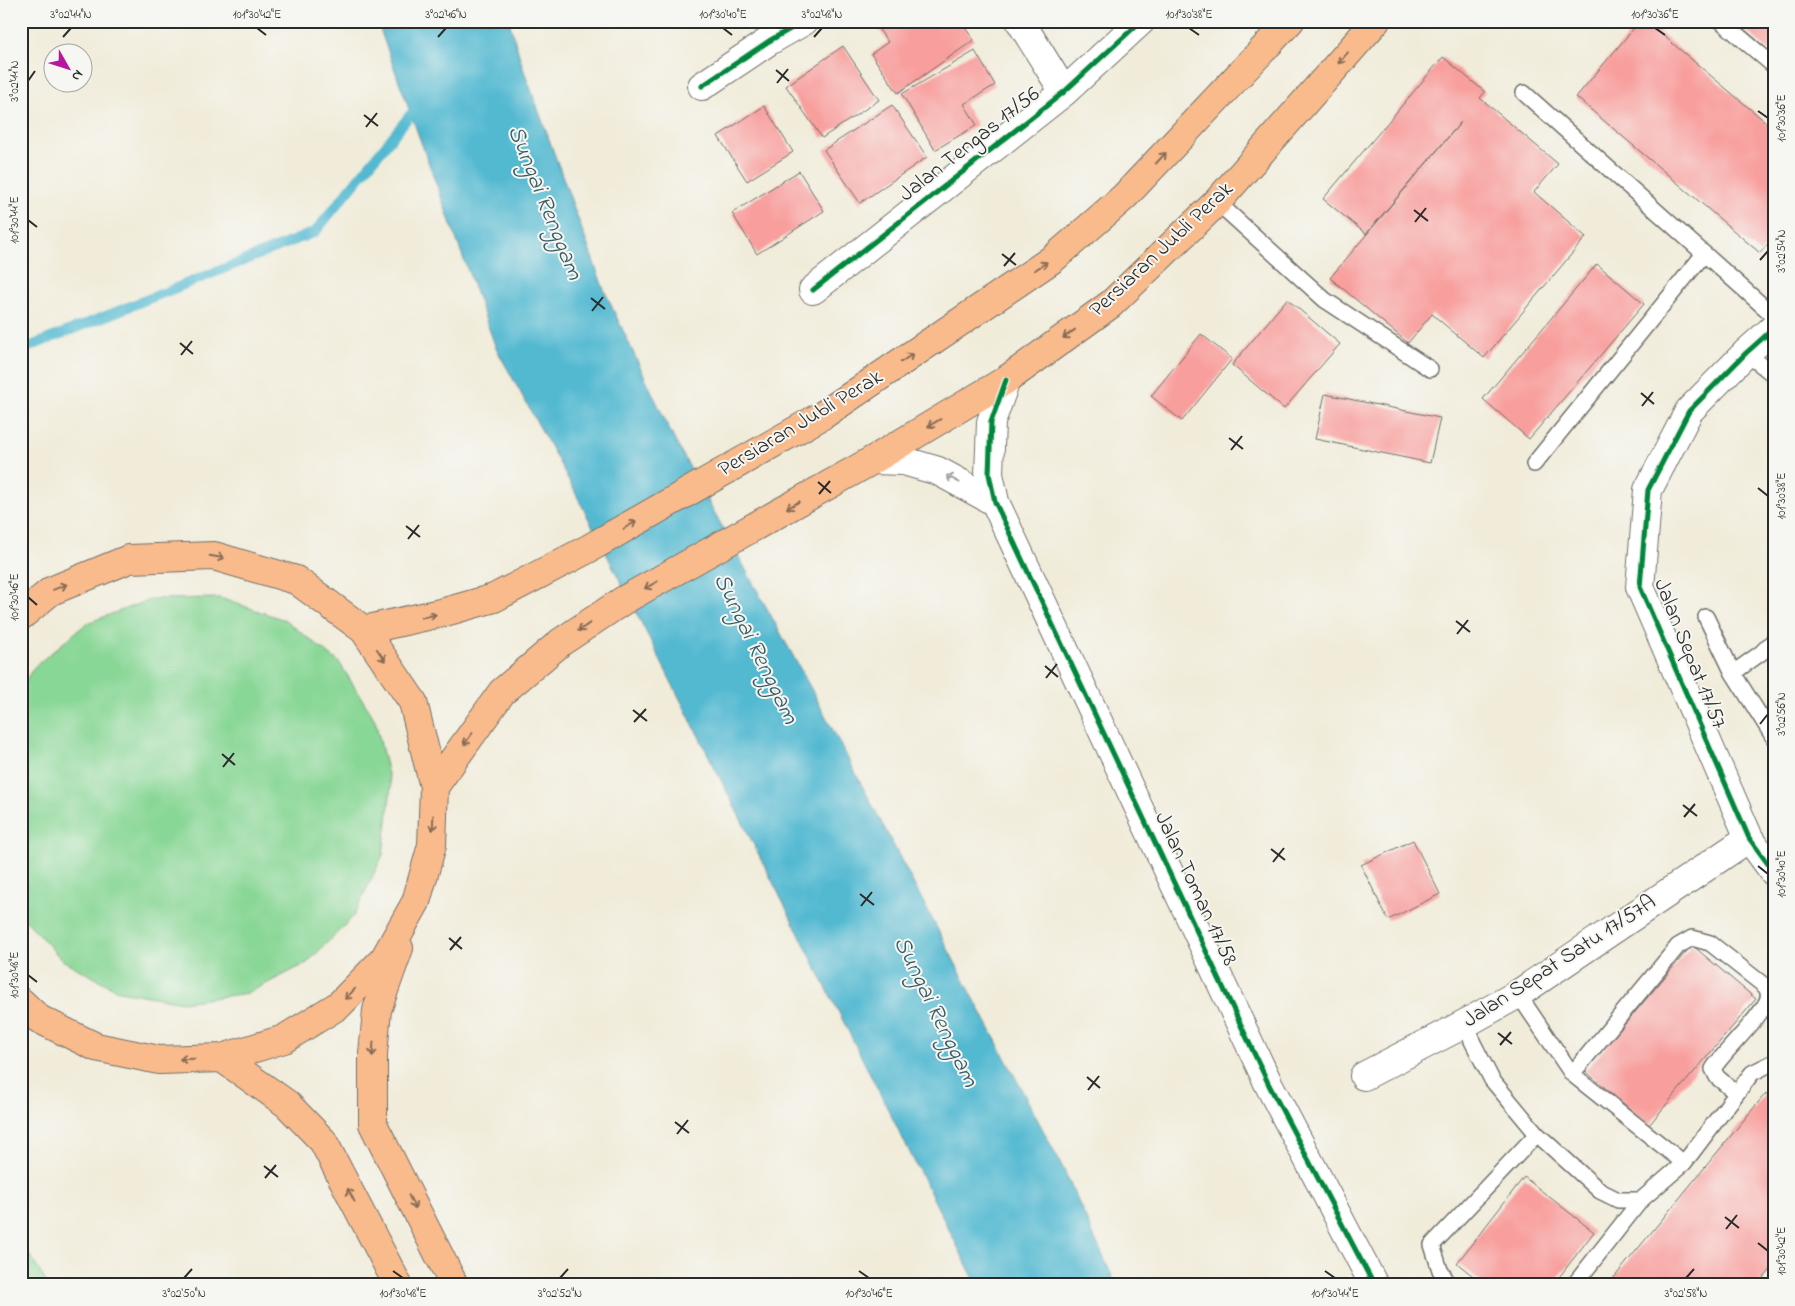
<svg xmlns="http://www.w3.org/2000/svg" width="1795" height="1306" font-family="'Indie Flower',sans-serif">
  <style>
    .green { fill: #89d796; stroke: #5a8160 }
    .water { fill: #53b9d1; stroke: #3f727e }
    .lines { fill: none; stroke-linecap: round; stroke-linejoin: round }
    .stream { stroke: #53b9d1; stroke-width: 10 }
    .building { fill: #f89f9d }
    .service-casing { stroke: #706f68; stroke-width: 18 }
    .minor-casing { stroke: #706f68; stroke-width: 30 }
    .primary-casing { stroke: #706f68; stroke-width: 30 }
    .service { stroke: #fff; stroke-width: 15 }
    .minor { stroke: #fff; stroke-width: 28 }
    .primary { stroke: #fabb8c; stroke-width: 28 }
    .cycleway-casing { stroke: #f6f6f2; stroke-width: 8 }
    .cycleway { stroke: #00873e; stroke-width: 5 }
    .oneway { stroke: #886c57 }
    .oneway2 { stroke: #a0a0a0 }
    .ticks { fill: none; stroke: #2b2b2b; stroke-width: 2 }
    .labels { text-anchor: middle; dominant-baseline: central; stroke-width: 4; stroke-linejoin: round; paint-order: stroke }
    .street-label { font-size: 22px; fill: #2b2b2b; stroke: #f6f6f2 }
    .water-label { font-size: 24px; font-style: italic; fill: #395d65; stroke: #f6f6f2 }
    .neatline { fill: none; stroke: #2b2b2b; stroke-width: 2 }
    .ticks-label { font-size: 12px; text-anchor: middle; fill: #2b2b2b }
  </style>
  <rect width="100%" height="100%" fill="#f6f6f2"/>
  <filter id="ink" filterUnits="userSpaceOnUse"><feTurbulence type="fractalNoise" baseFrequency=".02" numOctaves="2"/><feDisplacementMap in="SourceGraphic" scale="10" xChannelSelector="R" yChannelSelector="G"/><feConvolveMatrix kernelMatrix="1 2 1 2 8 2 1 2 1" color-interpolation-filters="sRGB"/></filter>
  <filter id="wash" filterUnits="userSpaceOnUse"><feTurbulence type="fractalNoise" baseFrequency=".0096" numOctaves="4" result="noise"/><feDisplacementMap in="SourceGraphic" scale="20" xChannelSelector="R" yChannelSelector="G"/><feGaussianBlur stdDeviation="1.12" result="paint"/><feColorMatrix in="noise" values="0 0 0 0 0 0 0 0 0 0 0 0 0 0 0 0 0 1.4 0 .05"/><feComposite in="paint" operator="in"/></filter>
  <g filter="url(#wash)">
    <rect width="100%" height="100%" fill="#f1ecda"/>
    <path class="green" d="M220 598 285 620 339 662 375 720 391 787 383 855 353 917 307 963 248 993 183 1002 119 991 62 960 21 915V688L34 667 87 623 152 599Z
      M21 1241 48 1285H21Z"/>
    <path class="water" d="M377 21H509L523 68 604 290 672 435 815 696 1063 1168 1116 1285H977L571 484 496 348Z"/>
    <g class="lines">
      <path class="stream" d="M21 350 315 232 419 104"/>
    </g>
    <g id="blocks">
      <path class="building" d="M885 21H960L974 40 898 93 871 54 888 42 877 27Z
        M1640 21H1646L1774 129V237L1760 253 1576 97Z
        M1735 21H1774V55Z
        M843 46 879 100 822 138 786 86Z
        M975 51 995 85 964 104 977 125 935 150 902 94Z
        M1443 57 1485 92 1480 98 1558 164 1534 192 1586 237 1484 358 1432 314 1408 343 1330 278 1461 122 1366 234 1323 199Z
        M892 105 927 157 860 203 824 150Z
        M764 106 793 152 747 181 718 136Z
        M799 171 824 211 757 254 732 213Z
        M1597 264 1644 304 1529 439 1483 399Z
        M1287 299 1340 344 1284 409 1232 365Z
        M1201 334 1232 359 1182 421 1151 396Z
        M1325 394 1440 418 1430 463 1315 439Z
        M1413 840 1440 894 1388 920 1361 865Z
        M1692 945 1756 999 1649 1125 1585 1071Z
        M1766 1093 1774 1099V1266L1758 1285H1608Z
        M1524 1177 1594 1232 1553 1285H1484L1457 1263Z"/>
    </g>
  </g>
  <g filter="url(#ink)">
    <use href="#blocks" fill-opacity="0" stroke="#706f68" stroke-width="1"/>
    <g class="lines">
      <defs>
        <path id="service" d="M1721 21 1774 66
          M1524 93 1774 316
          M1217 202 1325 300 1430 369
          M1746 353 1774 375
          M1534 464 1704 254
          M1706 617 1733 673 1774 738
          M1733 673 1761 653 1774 640
          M1518 994 1572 1074 1684 1163
          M1468 1022 1472 1041 1492 1080 1537 1134 1600 1191 1618 1200H1641L1684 1163 1752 1073 1774 1062
          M1572 1074 1678 946 1692 938 1710 943 1766 987C1768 991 1769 994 1768 998 1764 1015 1724 1051 1713 1069L1717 1077 1736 1093
          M1449 1285 1440 1270 1432 1245 1537 1134
          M1574 1285 1641 1200"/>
        <path id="minor" d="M1020 21 1064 92
          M702 86 769 41 804 21
          M813 290 1064 92 1141 21
          M1774 328 1746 353 1689 411 1648 490 1640 587 1749 838 1774 872
          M1006 380 991 422 989 474 995 502 1269 1085 1374 1285
          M873 460 904 461 938 471 995 502
          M1364 1076 1468 1022 1518 994 1749 838"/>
        <path id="primary" d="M21 616 51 591 129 559 214 556 296 580 364 630 413 702 434 787 432 845 416 902 384 959 339 1005 284 1039 222 1058 159 1060 96 1047 39 1019 21 1002
          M364 630 445 612 494 598 588 549 823 415 1054 258 1124 197 1290 21
          M434 787 502 692 561 642 624 600 873 460 1006 380 1111 304 1217 202 1376 21
          M399 948 377 1010 373 1054V1124L454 1285
          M222 1058 287 1104 323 1141 398 1285"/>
      </defs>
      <use href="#service" class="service-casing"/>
      <use href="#minor" class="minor-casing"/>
      <use href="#primary" class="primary-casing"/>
      <use href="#service" class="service"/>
      <use href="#minor" class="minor"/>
      <use href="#primary" class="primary"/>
      <defs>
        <path id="cycleway" d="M702 86 769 41 804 21
          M813 290 1064 92 1141 21
          M1774 328 1746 353 1689 411 1648 490 1640 587 1749 838 1774 872
          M1006 380 991 422 989 474 995 502 1269 1085 1374 1285"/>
      </defs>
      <use href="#cycleway" class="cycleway-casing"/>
      <use href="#cycleway" class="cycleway"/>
    </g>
    <defs><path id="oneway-shaft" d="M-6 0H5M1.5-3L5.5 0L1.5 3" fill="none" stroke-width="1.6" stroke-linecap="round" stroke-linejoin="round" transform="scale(1.25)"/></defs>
    <g class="oneway">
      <use href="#oneway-shaft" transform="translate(1343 58) rotate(131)"/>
      <use href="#oneway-shaft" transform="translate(1161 158) rotate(-47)"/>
      <use href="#oneway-shaft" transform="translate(1041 266) rotate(-34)"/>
      <use href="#oneway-shaft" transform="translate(1069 334) rotate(144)"/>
      <use href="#oneway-shaft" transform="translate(907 358) rotate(-34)"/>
      <use href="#oneway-shaft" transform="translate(934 423) rotate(149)"/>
      <use href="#oneway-shaft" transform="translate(793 505) rotate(151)"/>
      <use href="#oneway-shaft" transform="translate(630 525) rotate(-30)"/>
      <use href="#oneway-shaft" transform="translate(217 557) rotate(10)"/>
      <use href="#oneway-shaft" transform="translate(651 585) rotate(151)"/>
      <use href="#oneway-shaft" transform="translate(60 587) rotate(-22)"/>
      <use href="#oneway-shaft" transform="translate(429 616) rotate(-12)"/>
      <use href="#oneway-shaft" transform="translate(584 627) rotate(146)"/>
      <use href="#oneway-shaft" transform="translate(381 655) rotate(56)"/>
      <use href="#oneway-shaft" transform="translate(468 739) rotate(126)"/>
      <use href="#oneway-shaft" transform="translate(433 823) rotate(92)"/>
      <use href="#oneway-shaft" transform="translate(350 994) rotate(134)"/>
      <use href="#oneway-shaft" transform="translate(373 1049) rotate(94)"/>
      <use href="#oneway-shaft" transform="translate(187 1059) rotate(178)"/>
      <use href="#oneway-shaft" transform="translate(351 1195) rotate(-118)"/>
      <use href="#oneway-shaft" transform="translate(412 1202) rotate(63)"/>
    </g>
    <use class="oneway2" href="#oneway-shaft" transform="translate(953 479) rotate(-152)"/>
  </g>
  <path class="ticks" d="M257 28 266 35M723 28 732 35M1189 28 1199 35M1655 28 1665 35M63 37 71 28M438 37 446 28M814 37 822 28M776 70 789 81M28 81 35 71M777 83 788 69M1758 111 1768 118M364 115 378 126M366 127 377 113M1414 210 1428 221M28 220 37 227M1415 222 1426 208M1002 254 1016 265M1760 260 1768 251M1004 266 1015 253M591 298 605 309M592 311 603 297M180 343 193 354M181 355 192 341M1641 393 1654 404M1642 406 1653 392M1229 438 1243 449M1231 450 1242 436M818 482 831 493M1758 488 1768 496M819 494 830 481M406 526 420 537M408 539 419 525M28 597 37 605M1456 621 1470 632M1457 634 1468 620M1045 666 1058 677M1046 678 1057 664M633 710 647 721M634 722 646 709M1760 724 1768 714M222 754 235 765M223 767 234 753M1683 805 1697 816M1684 817 1695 804M1271 849 1285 860M1273 862 1284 848M1758 866 1768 874M860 894 874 905M861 906 872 892M449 938 462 949M450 950 461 937M28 975 37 982M1498 1033 1512 1044M1500 1045 1511 1032M1087 1077 1100 1088M1088 1090 1099 1076M675 1122 689 1133M677 1134 688 1120M264 1166 278 1177M265 1178 276 1165M1725 1217 1739 1228M1726 1229 1737 1215M1758 1243 1768 1251M393 1271 403 1278M859 1271 869 1278M1325 1271 1335 1278M184 1278 192 1269M560 1278 568 1269M1686 1278 1694 1269"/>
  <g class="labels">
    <g class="street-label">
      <text transform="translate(970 145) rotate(-38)">Jalan Tengas 17/56</text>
      <text transform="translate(1162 250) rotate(-43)">Persiaran Jubli Perak</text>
      <text transform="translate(801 424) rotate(-31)">Persiaran Jubli Perak</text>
      <text transform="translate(1689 654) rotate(68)">Jalan Sepat 17/57</text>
      <text transform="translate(1195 889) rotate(65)">Jalan Toman 17/58</text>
      <text transform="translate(1560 962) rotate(-33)">Jalan Sepat Satu 17/57A</text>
    </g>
    <g class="water-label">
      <text transform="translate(544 203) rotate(68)">Sungai Renggam</text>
      <text transform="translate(755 649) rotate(64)">Sungai Renggam</text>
      <text transform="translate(935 1012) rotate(64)">Sungai Renggam</text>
    </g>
  </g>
  <rect width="1795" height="1306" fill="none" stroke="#f6f6f2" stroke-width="55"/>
  <g transform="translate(68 68) rotate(129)"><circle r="24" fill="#f6f6f2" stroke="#a5a5a2"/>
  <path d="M0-4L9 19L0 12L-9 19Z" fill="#b5179e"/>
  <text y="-8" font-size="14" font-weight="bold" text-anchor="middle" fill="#2b2b2b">N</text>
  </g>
  <rect x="28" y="28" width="1740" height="1250" class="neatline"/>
  <g class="ticks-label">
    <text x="71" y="18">3°02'44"N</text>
    <text x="257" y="18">101°30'42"E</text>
    <text x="446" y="18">3°02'46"N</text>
    <text x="723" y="18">101°30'40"E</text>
    <text x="822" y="18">3°02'48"N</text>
    <text x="1189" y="18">101°30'38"E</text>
    <text x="1655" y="18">101°30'36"E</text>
    <text transform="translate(14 81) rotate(-90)" y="4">3°02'44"N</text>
    <text transform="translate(1781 118) rotate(-90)" y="4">101°30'36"E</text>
    <text transform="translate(14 220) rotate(-90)" y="4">101°30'44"E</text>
    <text transform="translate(1781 251) rotate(-90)" y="4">3°02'54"N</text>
    <text transform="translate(1781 496) rotate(-90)" y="4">101°30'38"E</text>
    <text transform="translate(14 597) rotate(-90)" y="4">101°30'46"E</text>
    <text transform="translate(1781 714) rotate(-90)" y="4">3°02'56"N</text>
    <text transform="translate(1781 874) rotate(-90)" y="4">101°30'40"E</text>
    <text transform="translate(14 975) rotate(-90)" y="4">101°30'48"E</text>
    <text transform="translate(1781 1251) rotate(-90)" y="4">101°30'42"E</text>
    <text x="184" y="1297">3°02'50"N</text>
    <text x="403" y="1297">101°30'48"E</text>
    <text x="560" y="1297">3°02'52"N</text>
    <text x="869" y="1297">101°30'46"E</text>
    <text x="1335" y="1297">101°30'44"E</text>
    <text x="1686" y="1297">3°02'58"N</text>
  </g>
</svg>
